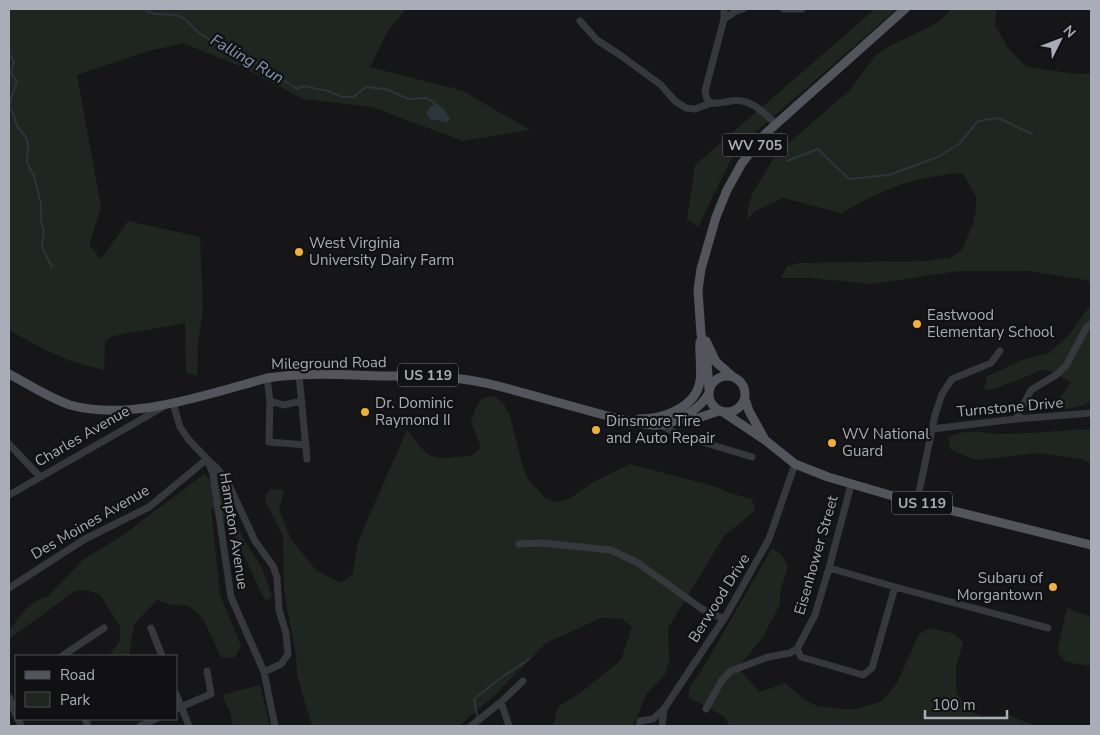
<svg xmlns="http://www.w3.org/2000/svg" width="1100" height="735" font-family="'Nunito Sans',sans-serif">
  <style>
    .green { fill: #1e261f }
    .water { fill: #2c353c }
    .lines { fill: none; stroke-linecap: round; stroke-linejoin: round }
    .stream { stroke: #2c353c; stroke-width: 2 }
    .minor { stroke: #37383d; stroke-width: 7 }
    .major { stroke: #53555c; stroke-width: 9 }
    .poi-dot { fill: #f2b134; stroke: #111113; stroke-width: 2 }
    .labels { text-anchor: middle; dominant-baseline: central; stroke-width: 4.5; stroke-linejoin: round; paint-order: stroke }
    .shield { fill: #111113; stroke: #7b7e86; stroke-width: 1 }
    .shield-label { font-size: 14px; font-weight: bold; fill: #a8adb8 }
    .poi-label { font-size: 15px; fill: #a8adb8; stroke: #111113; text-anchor: start }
    .street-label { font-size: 15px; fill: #a8adb8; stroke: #111113 }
    .water-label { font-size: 16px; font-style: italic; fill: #7f9bb3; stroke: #111113 }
  </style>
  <rect width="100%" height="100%" fill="#161618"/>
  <path class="green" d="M9 9H406L387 32 370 67 463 91 530 130 463 141 372 107 303 99 240 66 183 43 145 52 77 75 101 207 89 245 101 259 128 221 200 237 203 309 198 343 197 376 186 372 185 323 113 336 105 341 104 370C68 362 42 350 11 331L9 327Z
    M875 9H897L736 149 698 227 687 219 695 165Z
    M952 9H997L995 25 1007 47 1026 67 1070 73 1091 74V285L1087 280 1028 271H959L871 284 810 278H781L787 266 799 263 924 261 950 258 962 250 973 224 976 211V197L963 173C936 174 900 183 876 195 864 200 852 207 841 213L783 198 755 211 747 220 748 207 752 194 777 153 850 90 875 56 886 48 937 23Z
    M1091 304 1090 402C1077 409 1068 409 1053 408L1071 382 1045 369 997 388 984 390 987 376 1025 359 1049 353 1069 335Z
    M495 396 504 404 510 416 523 467 528 479 545 498 557 502 569 499 590 484 630 464 717 487 729 493 752 499 755 511 724 536 668 628 669 662 665 675 647 693 633 726H553L557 709 562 704 579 694 621 660 632 627 622 619 601 618 546 643 497 693 459 726H313L311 723 297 675 296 656 284 591 283 536 265 500 266 494 271 489 284 490 279 510 292 541 317 571 341 583 353 574 357 546 362 532 407 430C432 464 432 458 472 456L481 447 471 422 475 409 483 398Z
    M1090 429 1091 463 1082 459 1038 453 975 460 950 449 948 437C971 428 978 433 1001 434 1030 434 1061 430 1090 429Z
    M204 474 220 489 243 538 262 568 272 595 269 600 264 599 233 532 211 507 220 595 241 646 235 657 222 658C211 640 208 617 188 606 183 604 178 605 172 605 167 604 162 602 157 600L134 624 129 656H109L120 640V627L100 595 87 590 75 591 9 639V630L26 609 36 601 48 596 83 560 126 533Z
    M772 548 782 555 788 566 780 591V604L763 637 738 668 760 692 785 683 805 700 817 706 842 709H856L882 701 897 683 919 634 930 628 955 634 963 643 956 667V692L971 712 983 716H1011L1036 726H729L725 717 688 697 691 684 700 673Z
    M1067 608 1091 617V666L1066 662 1057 652Z
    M260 685 270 726H233L230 712 222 695Z"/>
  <path class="water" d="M435 104C443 106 447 113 450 119L446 123 438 120H432C425 115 426 111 432 105Z"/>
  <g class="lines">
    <path class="stream" d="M144 9C158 19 170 11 181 17 188 20 193 28 199 33 207 39 217 42 224 50H234L243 54 297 89 303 86 328 91 342 97H353L366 87 385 89 409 99 427 98 437 105
      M9 32V38
      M9 53 14 62 11 73 17 82 11 98 9 108 13 113 17 126 26 137 28 145 27 163 34 176 41 204V221L44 231 42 247 52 267
      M787 161 818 149 849 179 889 175 938 157 959 144 978 121 998 118 1032 134
      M477 716 474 699 498 680 529 659
      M478 726H479"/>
    <path class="minor" d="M724 9V19L705 91 707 99 711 103C718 104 723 102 731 101 750 98 762 111 775 123
      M784 9H802
      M724 19 736 11 743 9
      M580 21 597 40 620 55 661 85 675 101 686 108 695 109 711 103
      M299 375 307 459
      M267 378 270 401 269 442 306 445
      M270 401 284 405 302 401
      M173 403 180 427 189 440 207 459 213 474 231 597 264 672 275 726
      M1016 419 1031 390 1056 375 1066 366 1086 328 1091 324
      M661 425 679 435 752 457
      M932 429 1016 419 1091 413
      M9 444 40 477
      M851 485 829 568 815 615 797 649 801 657 863 675 872 668 895 587
      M9 495 163 407
      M917 502 935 415 942 394 952 379 991 363 1000 351
      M519 544 542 543 611 550 638 563 702 609 724 619
      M829 568 895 587 1048 628
      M9 588 85 539 149 507 207 459 217 468 228 483 255 541 273 566 277 577 279 610 286 633 288 654 281 664 264 672
      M151 628 162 656
      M62 656 104 628
      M176 694 189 726
      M9 697 16 715
      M501 702 509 726
      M176 709 211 694 207 671
      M706 709 722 680 731 671 768 657 790 653 797 649
      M18 719 21 726
      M85 719 88 726
      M140 726 156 719
      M471 726 501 702 523 681
      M640 726V721L653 719 664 709 727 614 769 539 795 464
      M662 726 664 709"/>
    <path class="major" d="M706 341 716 362 732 376
      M9 374C28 384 49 398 70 405 131 422 208 394 267 378 305 372 343 375 381 376 426 376 457 375 502 387 536 396 570 406 604 415 620 419 636 424 652 425 672 427 700 410 709 393
      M709 394a18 18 0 1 1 36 0a18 18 0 1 1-36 0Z
      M709 390 707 361 701 334 698 290 701 269 716 217 727 190 742 163 765 134 905 9
      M745 399 749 411 764 438
      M723 412 765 440 795 464 828 477 893 496 1091 545
      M639 419C662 419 696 408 700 381 702 368 699 355 700 342
      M681 419H695L719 411"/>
  </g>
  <g class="poi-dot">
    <circle cx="299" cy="252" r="5"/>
    <circle cx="917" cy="324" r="5"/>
    <circle cx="365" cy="412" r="5"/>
    <circle cx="596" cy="430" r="5"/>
    <circle cx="832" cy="443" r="5"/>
    <circle cx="1053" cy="587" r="5"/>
  </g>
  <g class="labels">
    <g class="shield">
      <rect x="722.5" y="133.5" width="65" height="23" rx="4"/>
      <rect x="398" y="363.5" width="60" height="23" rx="4"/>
      <rect x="892" y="491.5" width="60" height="23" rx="4"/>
    </g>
    <g class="shield-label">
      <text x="755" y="145">WV 705</text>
      <text x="428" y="375">US 119</text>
      <text x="922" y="503">US 119</text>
    </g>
    <g class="poi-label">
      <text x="309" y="243">West Virginia<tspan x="309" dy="17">University Dairy Farm</tspan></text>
      <text x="927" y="315">Eastwood<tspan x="927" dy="17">Elementary School</tspan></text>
      <text x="375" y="403">Dr. Dominic<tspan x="375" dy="17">Raymond II</tspan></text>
      <text x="606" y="421">Dinsmore Tire<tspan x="606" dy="17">and Auto Repair</tspan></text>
      <text x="842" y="434">WV National<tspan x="842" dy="17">Guard</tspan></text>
      <text x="1043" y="578" text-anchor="end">Subaru of<tspan x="1043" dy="17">Morgantown</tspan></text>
    </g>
    <g class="street-label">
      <text transform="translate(329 363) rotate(-1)">Mileground Road</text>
      <text transform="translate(1010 407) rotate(-5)">Turnstone Drive</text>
      <text transform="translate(82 436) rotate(-30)">Charles Avenue</text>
      <text transform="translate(90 522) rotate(-30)">Des Moines Avenue</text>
      <text transform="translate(234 531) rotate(81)">Hampton Avenue</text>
      <text transform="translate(816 555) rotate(-74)">Eisenhower Street</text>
      <text transform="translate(719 598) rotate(-58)">Berwood Drive</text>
    </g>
    <g class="water-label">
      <text transform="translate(247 59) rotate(30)">Falling Run</text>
    </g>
  </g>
  <rect width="1100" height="735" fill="none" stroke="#a8adb8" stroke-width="20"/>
  <rect x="15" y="655" width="162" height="65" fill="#111113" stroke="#4d4f55"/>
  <rect x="25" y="671" width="25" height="8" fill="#53555c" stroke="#4d4f55"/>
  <text x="60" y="680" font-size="15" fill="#a8adb8">Road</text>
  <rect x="25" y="692" width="25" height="15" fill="#1e261f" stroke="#4d4f55"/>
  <text x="60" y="705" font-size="15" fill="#a8adb8">Park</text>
  <g transform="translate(1060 40) rotate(48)" stroke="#111113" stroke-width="4" paint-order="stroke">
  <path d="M0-4L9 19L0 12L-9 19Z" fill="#a8adb8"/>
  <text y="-8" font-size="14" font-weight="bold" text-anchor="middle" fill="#a8adb8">N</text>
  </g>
  <path d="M925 710v8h82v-8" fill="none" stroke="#a8adb8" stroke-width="2.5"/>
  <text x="932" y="710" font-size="15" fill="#a8adb8" stroke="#111113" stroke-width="4" paint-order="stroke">100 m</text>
</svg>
